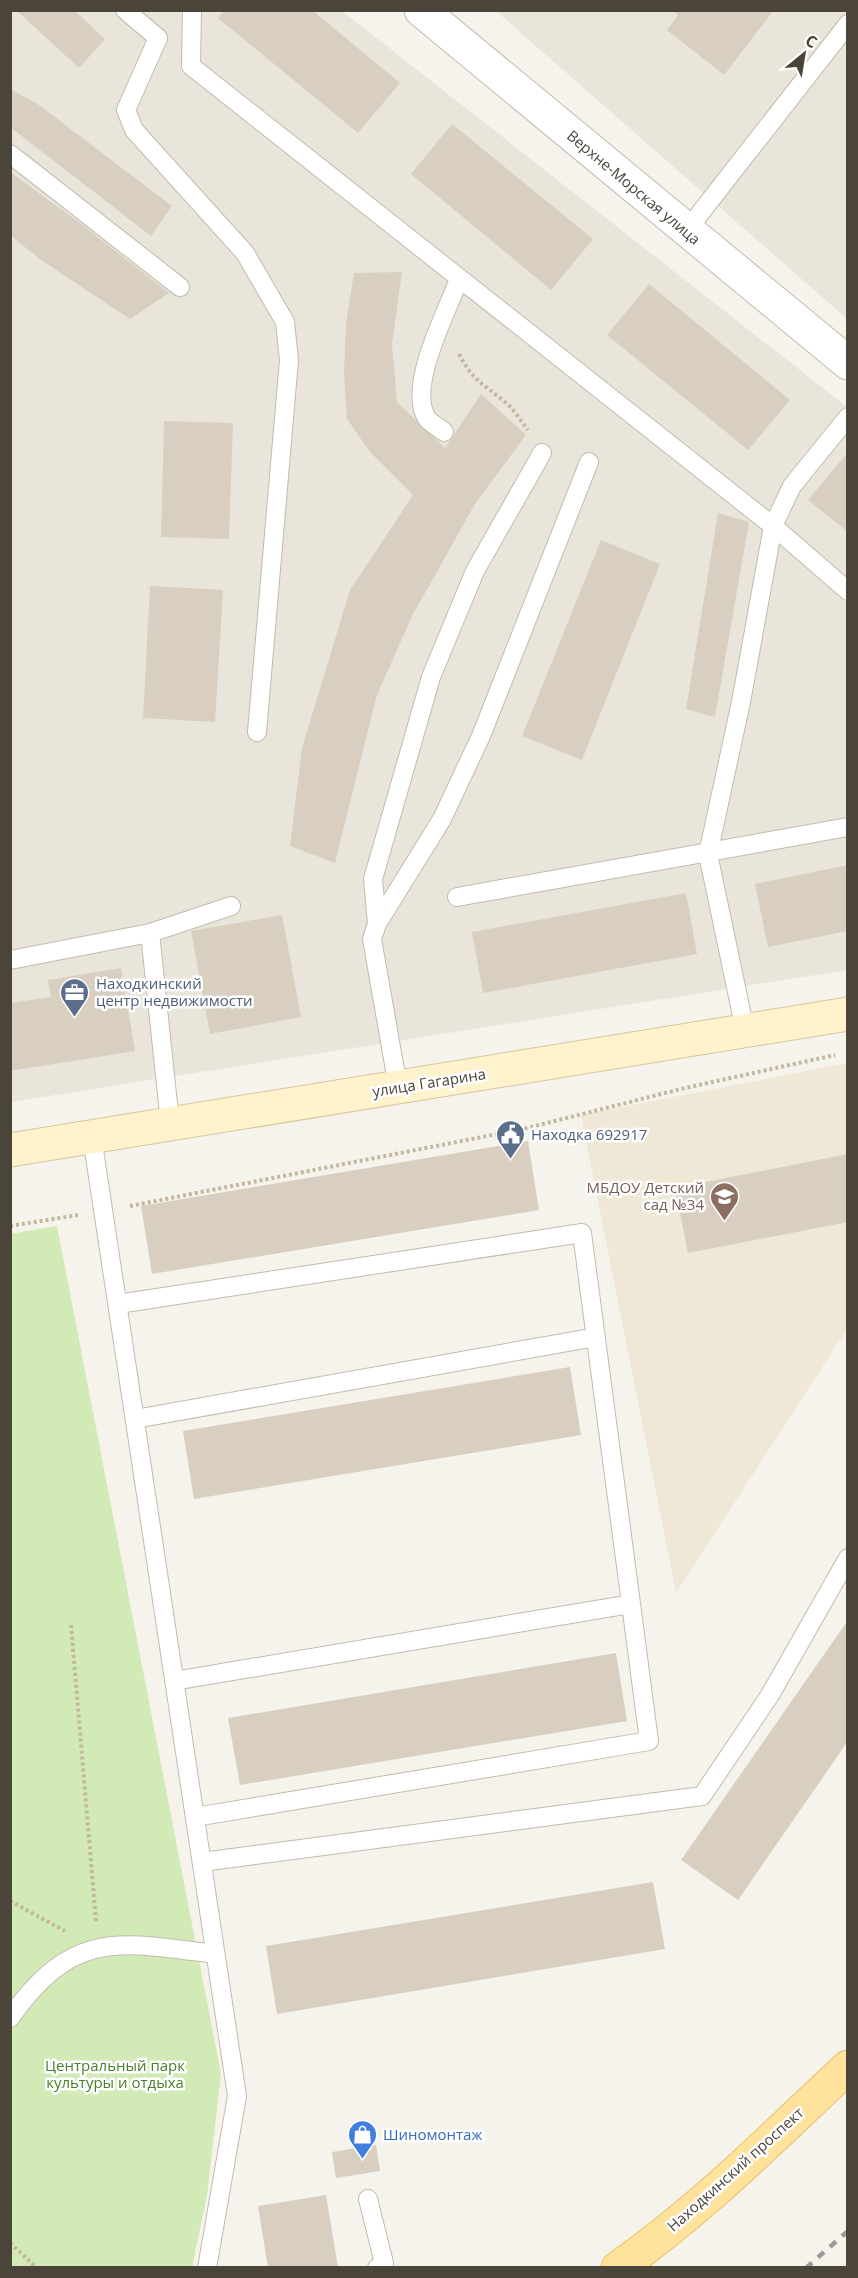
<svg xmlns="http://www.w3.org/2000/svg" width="858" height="2278" font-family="'Open Sans',sans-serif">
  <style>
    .residential { fill: #eae5da }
    .education { fill: #efe8d6 }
    .green { fill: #d2eab5 }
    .building { fill: #d8cfc1 }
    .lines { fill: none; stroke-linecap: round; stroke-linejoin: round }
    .service-casing { stroke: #c2bbae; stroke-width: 20 }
    .tertiary-casing { stroke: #c2bbae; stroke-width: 35 }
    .secondary-casing { stroke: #d6c79b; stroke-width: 35 }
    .primary-casing { stroke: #e6c16a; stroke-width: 35 }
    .path { stroke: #c4b79f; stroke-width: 4; stroke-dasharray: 3 3; stroke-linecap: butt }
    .service { stroke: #fff; stroke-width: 18 }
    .tertiary { stroke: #fff; stroke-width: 33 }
    .secondary { stroke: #fff3cd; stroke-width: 33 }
    .primary { stroke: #ffe39c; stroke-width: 33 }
    .rail { stroke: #9a9a9a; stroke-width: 4.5; stroke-dasharray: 8 8; stroke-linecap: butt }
    .labels { text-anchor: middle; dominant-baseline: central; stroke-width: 5; stroke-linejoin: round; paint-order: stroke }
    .street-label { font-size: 15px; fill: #4b4439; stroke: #fff }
    .service-label { font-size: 15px; fill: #4e5e75; stroke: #fff; text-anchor: start }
    .education-label { font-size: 15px; fill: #785e54; stroke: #fff; text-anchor: end }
    .park-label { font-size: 15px; fill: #4a7f2a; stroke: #fff }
    .shop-label { font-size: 15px; fill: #366cbe; stroke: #fff; text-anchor: start }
  </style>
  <rect width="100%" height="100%" fill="#f6f3ec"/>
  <path class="residential" d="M11 11H342L847 407V970L11 1102Z
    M496 11H847V319Z"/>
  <path class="education" d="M847 1063V1329L676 1593 581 1115Z"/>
  <path class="green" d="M57 1226 221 2074 207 2196 192 2267 11 2268 10 1234Z"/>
  <path class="building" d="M16 10H74L105 39 79 68Z
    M224 10H312L400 83 358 133 218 18Z
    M672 10H774L724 75 667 30 678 15Z
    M10 89 39 105 172 206 151 236 10 127Z
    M452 124 593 239 551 290 411 174Z
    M10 172 84 226 169 293 130 319 41 260 10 235Z
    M402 272 392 344 397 402 445 448 481 394 526 435 475 504 412 616 377 695 335 863 290 846 302 748 350 590 413 495 370 452 347 419 344 373 346 323 354 273Z
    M649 284 790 400 748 450 607 335Z
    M164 421 233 423 229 539 161 537Z
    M848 452V532L808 500Z
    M718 513 749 522 715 717 686 709Z
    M601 540 660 564 582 760 522 736Z
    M150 586 223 590 215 722 143 718Z
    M848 865V931L768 947 755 884Z
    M686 893 697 954 483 993 472 932Z
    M282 915 301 1017 210 1034 191 931Z
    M121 968 135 1051 10 1071V1003L51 997 48 980Z
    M528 1141 539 1210 152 1274 141 1206Z
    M848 1154V1222L688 1253 675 1188Z
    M570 1367 581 1435 194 1499 183 1431Z
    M848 1620V1741L738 1900 681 1860Z
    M616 1653 627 1721 240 1785 228 1718Z
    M653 1882 665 1949 277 2014 266 1946Z
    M376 2145 380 2171 336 2178 332 2152Z
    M326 2195 338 2267 268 2268 258 2206Z"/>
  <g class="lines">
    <defs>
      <path id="service" d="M125 10 158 38 126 110 134 130 245 253 285 322 289 360 257 732
        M192 10 191 66 773 526 848 591
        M10 154 180 287
        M687 230 848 24
        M444 432C439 427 429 423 426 417 408 384 447 312 459 279
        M457 897 848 827
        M377 924 373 879 431 677 475 571 542 453
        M150 933 231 906
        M10 960 150 933 170 1123
        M745 1030 708 854 741 702 773 526 792 486 848 417
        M398 1087 372 939 377 924 442 819 481 736 589 462
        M92 1137 237 2096 207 2268
        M118 1304 582 1233 631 1604 174 1681
        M135 1419 596 1337
        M195 1817 649 1741 631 1604
        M202 1862 702 1796 770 1695 848 1558
        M10 2018C73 1928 120 1942 215 1954
        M368 2199 384 2263 377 2268"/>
      <path id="tertiary" d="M421 10 848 363"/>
      <path id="secondary" d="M10 1150 848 1014"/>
      <path id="primary" d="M618 2268C701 2210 774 2136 848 2067"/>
    </defs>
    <use href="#service" class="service-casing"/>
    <use href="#tertiary" class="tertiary-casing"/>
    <use href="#secondary" class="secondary-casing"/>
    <use href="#primary" class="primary-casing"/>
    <path class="path" d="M459 354C473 381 482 383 504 401 513 408 520 420 528 430
      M130 1206 523 1129 685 1088 835 1055
      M10 1226 78 1215
      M71 1625 96 1921
      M10 1901 65 1931
      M10 2243 37 2268"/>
    <use href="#service" class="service"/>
    <use href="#tertiary" class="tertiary"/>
    <use href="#secondary" class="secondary"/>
    <use href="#primary" class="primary"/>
    <path class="rail" d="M806 2268 848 2231"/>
  </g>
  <defs>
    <symbol id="office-pin" viewBox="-11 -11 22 30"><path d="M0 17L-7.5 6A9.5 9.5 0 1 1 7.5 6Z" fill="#5c6f8a" stroke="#fff"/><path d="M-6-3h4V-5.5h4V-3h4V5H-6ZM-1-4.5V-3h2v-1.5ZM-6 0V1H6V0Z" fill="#fff"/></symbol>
    <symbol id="civic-pin" viewBox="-11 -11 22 30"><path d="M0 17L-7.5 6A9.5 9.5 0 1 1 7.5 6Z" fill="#5c6f8a" stroke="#fff"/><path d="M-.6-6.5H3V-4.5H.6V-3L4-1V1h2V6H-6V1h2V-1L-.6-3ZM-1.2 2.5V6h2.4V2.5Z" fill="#fff"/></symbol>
    <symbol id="school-pin" viewBox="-11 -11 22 30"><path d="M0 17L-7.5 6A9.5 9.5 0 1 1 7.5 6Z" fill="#8d6e63" stroke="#fff"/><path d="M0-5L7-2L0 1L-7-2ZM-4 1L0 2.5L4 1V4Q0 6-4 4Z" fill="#fff"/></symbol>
    <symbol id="shop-pin" viewBox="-11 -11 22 30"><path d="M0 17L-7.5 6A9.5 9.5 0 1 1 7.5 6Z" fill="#3f7fe0" stroke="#fff"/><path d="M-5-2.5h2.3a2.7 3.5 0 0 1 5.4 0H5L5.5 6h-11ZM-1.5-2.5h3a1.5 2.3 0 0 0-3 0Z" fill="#fff"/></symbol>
  </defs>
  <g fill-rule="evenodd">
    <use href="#office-pin" x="58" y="976" width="33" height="45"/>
    <use href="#civic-pin" x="494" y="1118" width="33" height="45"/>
    <use href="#school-pin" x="708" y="1180" width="33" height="45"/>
    <use href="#shop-pin" x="346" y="2118" width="33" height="45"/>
  </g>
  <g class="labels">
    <g class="street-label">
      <text transform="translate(634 187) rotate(40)">Верхне-Морская улица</text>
      <text transform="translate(429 1082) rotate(-9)">улица Гагарина</text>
      <text transform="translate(735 2169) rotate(-42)">Находкинский проспект</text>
    </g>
    <g class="service-label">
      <text x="96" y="983">Находкинский<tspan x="96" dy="17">центр недвижимости</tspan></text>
      <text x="531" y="1134">Находка 692917</text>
    </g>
    <g class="education-label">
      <text x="704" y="1187">МБДОУ Детский<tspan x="704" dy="17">сад №34</tspan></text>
    </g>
    <g class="park-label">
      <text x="115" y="2065">Центральный парк<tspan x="115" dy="17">культуры и отдыха</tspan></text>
    </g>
    <g class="shop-label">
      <text x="383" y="2134">Шиномонтаж</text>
    </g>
  </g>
  <rect width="858" height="2278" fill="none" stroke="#4b4439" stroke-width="24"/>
  <g transform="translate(804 54) rotate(30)" stroke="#ffffff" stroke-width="4.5" paint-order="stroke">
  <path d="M0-4.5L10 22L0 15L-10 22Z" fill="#4b4439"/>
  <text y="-9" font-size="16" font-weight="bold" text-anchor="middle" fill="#4b4439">С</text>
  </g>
</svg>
